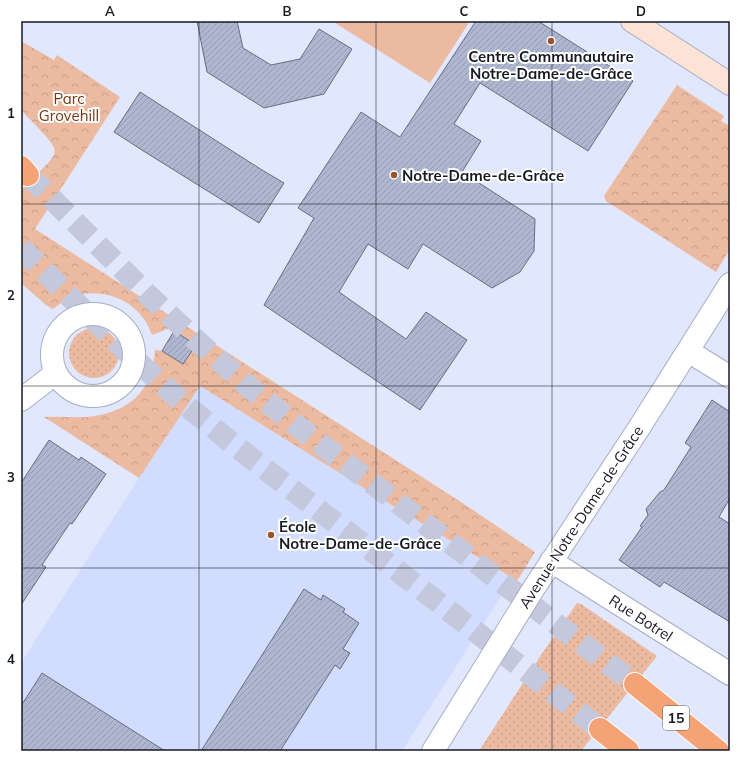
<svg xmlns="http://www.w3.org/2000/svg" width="751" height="772" font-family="Mulish,sans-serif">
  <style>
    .built { fill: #d1dcfe }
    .grass { fill: url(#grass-dots) }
    .forest { fill: url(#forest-crowns) }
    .pitch { fill: #ecbaa0 }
    .building { fill: url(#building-hatch); stroke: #666d85 }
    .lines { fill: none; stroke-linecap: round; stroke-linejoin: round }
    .highway-tunnel { stroke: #c3c8dc; stroke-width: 22; stroke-dasharray: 22 11; stroke-linecap: butt }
    .street-casing { stroke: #a5adc7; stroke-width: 24 }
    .secondary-casing { stroke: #a5adc7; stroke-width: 24 }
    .highway-casing { stroke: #fff; stroke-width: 24 }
    .street { stroke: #fff; stroke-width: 22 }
    .secondary { stroke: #fce3d6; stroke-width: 22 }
    .highway { stroke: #f4a377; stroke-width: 22 }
    .grid { fill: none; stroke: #171a23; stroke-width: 1; stroke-opacity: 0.55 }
    .poi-dot { fill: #9a542b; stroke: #fff; stroke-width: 1.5 }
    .labels { text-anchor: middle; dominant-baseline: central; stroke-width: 4; stroke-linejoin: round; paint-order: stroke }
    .shield { fill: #fff; stroke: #5d5f65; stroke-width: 1 }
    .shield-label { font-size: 14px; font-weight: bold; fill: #171a23 }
    .poi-label { font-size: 15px; font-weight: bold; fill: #171a23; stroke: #fff; text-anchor: start }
    .park-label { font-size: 15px; fill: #763810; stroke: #fff }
    .street-label { font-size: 15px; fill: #171a23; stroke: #fff }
    .neatline { fill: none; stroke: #171a23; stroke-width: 1.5 }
    .grid-label { font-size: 13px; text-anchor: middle; font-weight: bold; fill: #171a23 }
  </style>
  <defs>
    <pattern id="grass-dots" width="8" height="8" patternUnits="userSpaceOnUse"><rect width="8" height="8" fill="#ecbaa0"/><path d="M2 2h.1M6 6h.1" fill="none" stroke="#ca9f8a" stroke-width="1.8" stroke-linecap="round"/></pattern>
    <pattern id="forest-crowns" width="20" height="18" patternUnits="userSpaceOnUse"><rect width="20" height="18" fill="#ecbaa0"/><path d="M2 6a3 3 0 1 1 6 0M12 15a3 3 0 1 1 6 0" fill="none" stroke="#ca9f8a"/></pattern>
    <pattern id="building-hatch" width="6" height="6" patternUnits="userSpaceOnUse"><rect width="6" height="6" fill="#aeb6d0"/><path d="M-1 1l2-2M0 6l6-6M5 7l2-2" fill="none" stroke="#959cb2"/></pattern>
  </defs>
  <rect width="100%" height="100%" fill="#e1e7fd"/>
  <path class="built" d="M199 385 367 490 512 579 402 751H21V663L139 478Z"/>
  <path class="grass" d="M69 353a25 25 0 1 1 50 0a25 25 0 1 1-50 0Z
    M577 603 581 604 657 656 581 751H479L541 655Z"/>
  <path class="forest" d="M21 41 54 60 57 55 120 97 35 229 461 502 535 552 517 581 367 490 200 386 139 478 44 417C58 416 73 418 87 417 128 413 153 392 155 350L162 351 183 364 196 345 170 328 152 335C143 306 112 289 83 294 71 295 62 302 53 309L46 305 21 283V190L49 162C52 158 56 154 54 148 51 139 28 118 21 110Z
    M677 85 724 116 721 121 730 126V249L716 272 606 201 604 196Z"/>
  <path class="pitch" d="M332 21H470L430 83Z"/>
  <path class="building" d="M197 21H237L243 48 271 65 300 59 319 29 352 49 324 94 264 108 207 72Z
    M476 21H538L633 81 588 151 480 83 454 124 481 141 462 172 535 219 534 251 520 272 492 288 423 244 408 269 368 244 339 292 406 339 426 312 467 340 420 410 264 305 314 218 298 208 361 112 400 137Z
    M140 92 262 170 284 183 259 223 145 152 114 132Z
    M174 331 196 345 183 364 162 351Z
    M712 400 730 412V498L719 517 730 524V622L664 582 660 587 619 560 642 527 640 526 648 515 646 509 660 492 664 490 691 447 685 443Z
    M49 440 79 460 81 457 106 474 72 524 70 523 42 565 46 567 21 605V483Z
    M304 589 321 600 323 595 345 609 343 612 359 623 343 649 350 653 340 669 335 665 280 751H201Z
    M42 673 165 751H21V706Z"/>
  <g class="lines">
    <path class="highway-tunnel" d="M28 175 146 293 196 340 250 388 310 436 635 684
      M21 248C70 297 119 346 171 392 224 439 281 481 337 524 425 592 512 660 600 729"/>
    <defs>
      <path id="street" d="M52 355a41 41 0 1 1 82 0a41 41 0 1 1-82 0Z
        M688 351 730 377
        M21 400 56 373
        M551 561 730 674
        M433 751 534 588 639 428 730 284"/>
      <path id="secondary" d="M632 21 730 84"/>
      <path id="highway" d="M21 167 28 175
        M635 684 718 751
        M600 729 628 751"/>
    </defs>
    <use href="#street" class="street-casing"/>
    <use href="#secondary" class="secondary-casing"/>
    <use href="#highway" class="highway-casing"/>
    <use href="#street" class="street"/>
    <use href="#secondary" class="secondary"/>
    <use href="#highway" class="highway"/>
  </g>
  <path class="grid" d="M199 21V751M376 21V751M552 21V751M21 204H730M21 386H730M21 568H730"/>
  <g class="poi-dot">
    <circle cx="551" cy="41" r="4"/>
    <circle cx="394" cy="175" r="4"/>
    <circle cx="271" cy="535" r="4"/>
  </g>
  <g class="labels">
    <rect class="shield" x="663" y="706" width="26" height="24" rx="3"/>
    <g class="shield-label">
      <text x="676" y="718">15</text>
    </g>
    <g class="poi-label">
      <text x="551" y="56" text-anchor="middle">Centre Communautaire<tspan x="551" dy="17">Notre-Dame-de-Grâce</tspan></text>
      <text x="402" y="175">Notre-Dame-de-Grâce</text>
      <text x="279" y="526">École<tspan x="279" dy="17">Notre-Dame-de-Grâce</tspan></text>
    </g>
    <g class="park-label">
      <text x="69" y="98">Parc<tspan x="69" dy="17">Grovehill</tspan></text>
    </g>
    <g class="street-label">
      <text transform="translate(581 517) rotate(-57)">Avenue Notre-Dame-de-Grâce</text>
      <text transform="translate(641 618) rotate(33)">Rue Botrel</text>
    </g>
  </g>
  <rect width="751" height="772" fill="none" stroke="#ffffff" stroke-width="44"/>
  <rect x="22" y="22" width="707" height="728" class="neatline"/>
  <g class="grid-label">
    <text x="110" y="16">A</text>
    <text x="287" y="16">B</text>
    <text x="464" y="16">C</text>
    <text x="641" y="16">D</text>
    <text x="11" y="118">1</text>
    <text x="11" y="300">2</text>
    <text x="11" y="482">3</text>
    <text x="11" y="664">4</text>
  </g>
</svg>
